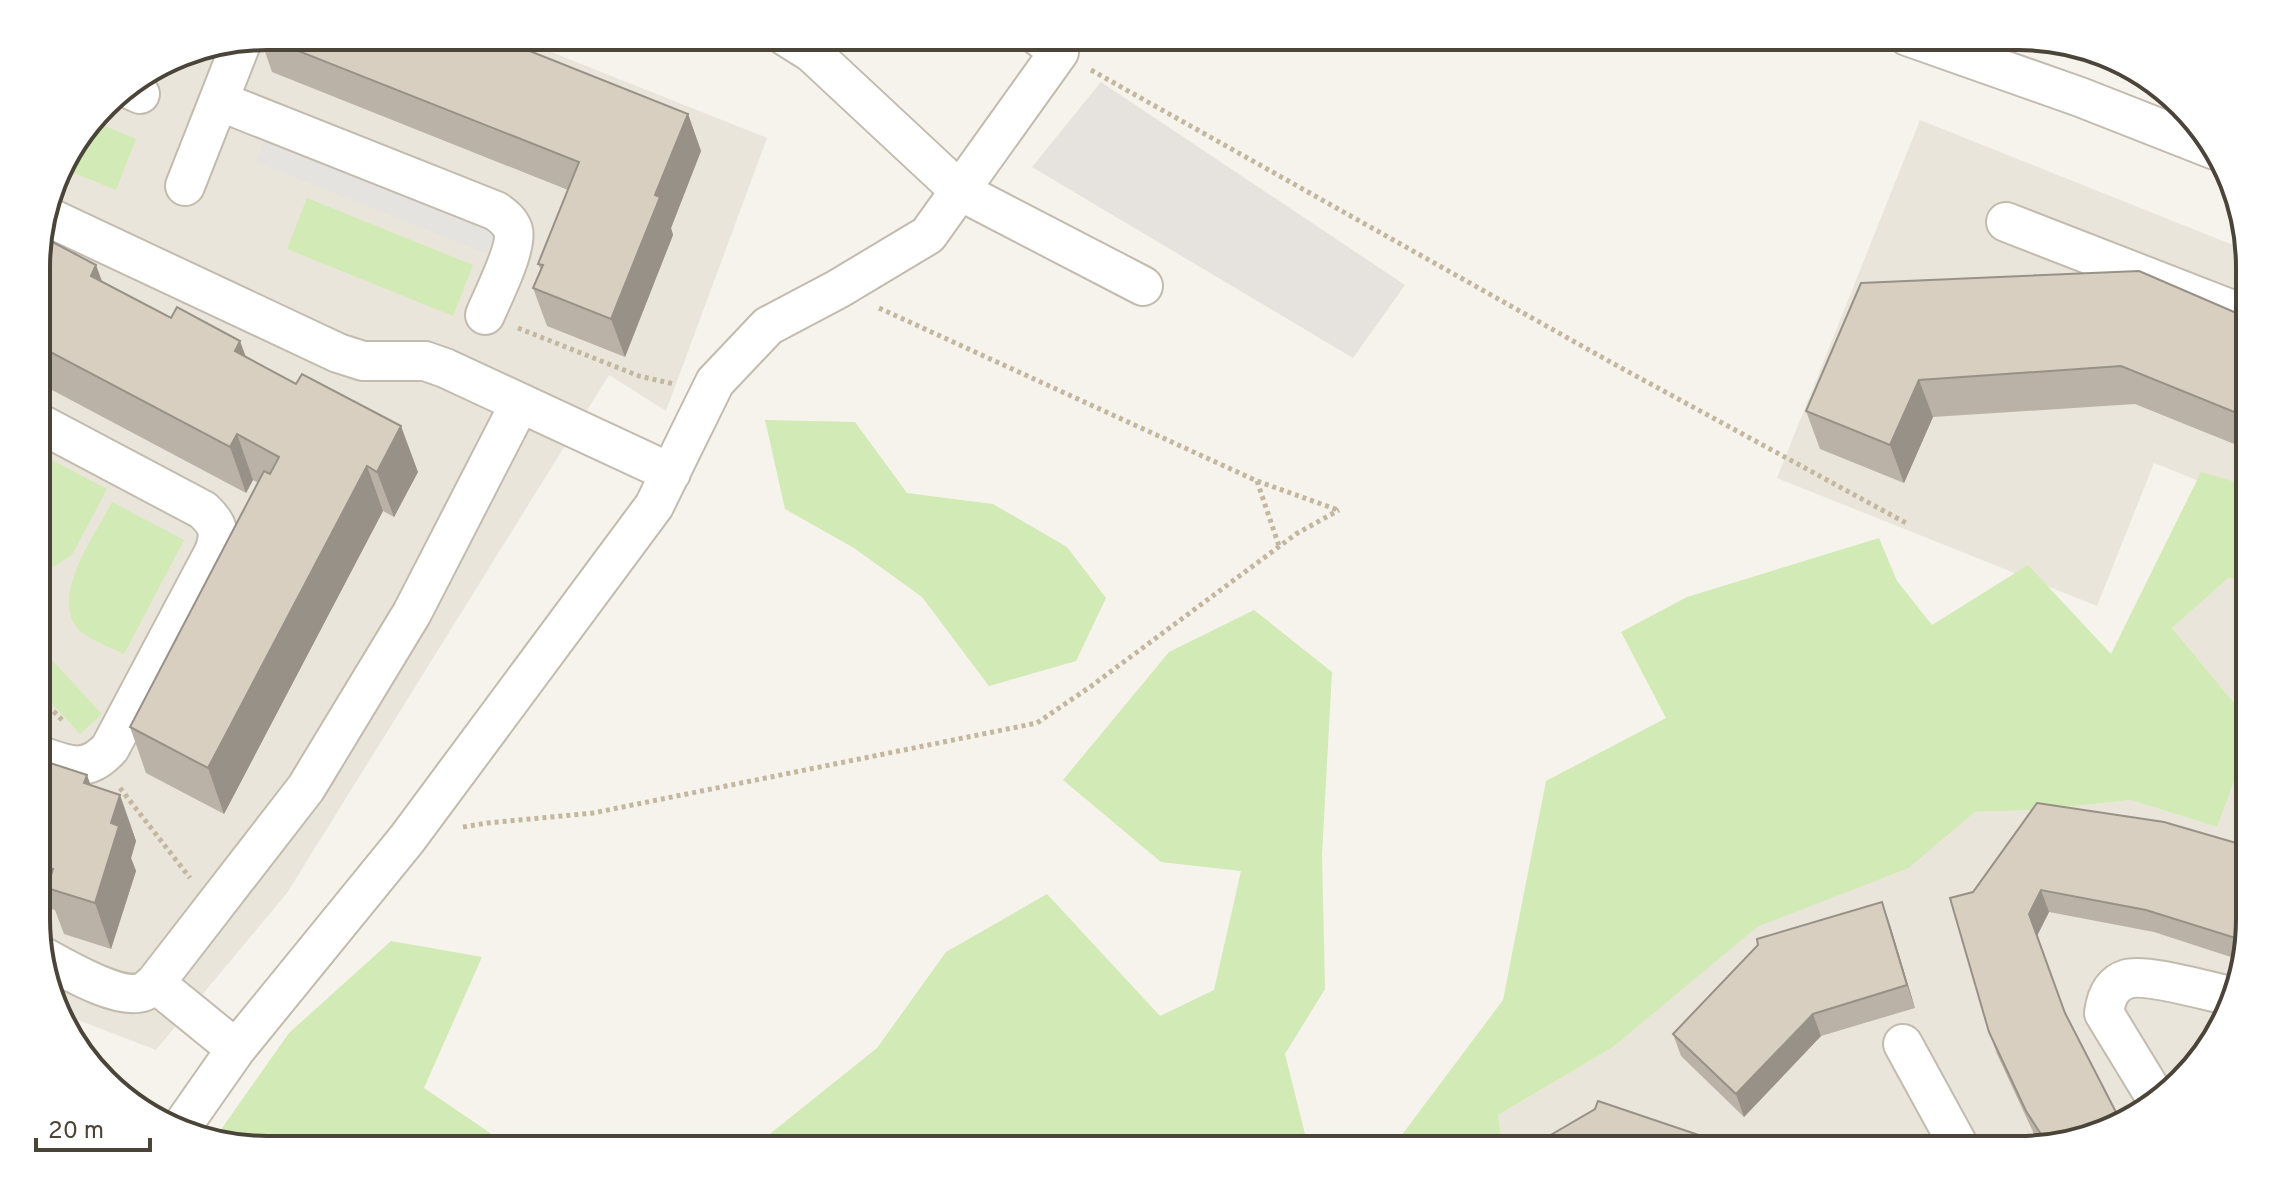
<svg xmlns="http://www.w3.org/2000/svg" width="2286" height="1186" font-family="Overpass,sans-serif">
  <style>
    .residential { fill: #eae5da }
    .industrial { fill: #e6e2dd }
    .green { fill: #d2eab5 }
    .parking { fill: #e5e3e0 }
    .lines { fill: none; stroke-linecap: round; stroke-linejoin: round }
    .minor-casing { stroke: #c2bbae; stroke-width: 42 }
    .path { stroke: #c4b79f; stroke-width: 5; stroke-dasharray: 4 4; stroke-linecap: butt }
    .minor { stroke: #fff; stroke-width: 38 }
    .wall { fill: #bab2a6 }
    .shaded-wall { fill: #979187 }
    .building { fill: #d8cfc1; stroke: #979187; stroke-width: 2 }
    .rim { fill: none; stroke: #4b4439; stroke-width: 4 }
  </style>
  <rect width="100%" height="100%" fill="#f6f3ec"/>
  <path class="residential" d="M267 36H511L767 138 666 411 609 375 287 893 156 1050 65 1015 38 949 37 252 60 165 114 94 179 53Z
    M2057 45 2121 60 2147 82Z
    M1920 120 2248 251 2249 501 2154 463 2097 606 1777 478Z
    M2228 577 2249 580V651L2235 663 2249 681V721L2172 628Z
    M2249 742 2250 919 2226 1021 2147 1111 2033 1150H1503L1498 1115 1613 1047 1757 926 1909 868 1975 812 2037 810 2131 800 2217 827Z"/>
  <path class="industrial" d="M1101 82 1405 285 1353 358 1032 167Z"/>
  <path class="green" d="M93 121 136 139 116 190 59 167Z
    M307 198 473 265 453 316 287 249Z
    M765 420 855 422 907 493 993 504 1067 547 1106 598 1076 661 989 686 922 597 854 548 785 509Z
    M37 452 107 489 72 555 37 577Z
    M2201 472 2249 486V580L2228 578 2172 628 2249 721V742L2217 827 2131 800 2037 810 1975 812 1909 868 1757 927 1613 1047 1498 1115 1503 1150H1402L1401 1136 1503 1000 1546 781 1666 718 1621 632 1687 597 1879 538 1897 581 1932 625 2028 565 2111 654Z
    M112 502 184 540 124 654C111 648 96 642 84 634 43 604 96 534 112 502Z
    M1254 610 1332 672 1322 855 1325 989 1285 1054 1309 1150H750L877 1048 946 952 1047 894 1160 1016 1214 990 1241 871 1161 862 1063 780 1169 652Z
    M37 644 102 714 80 734 37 687Z
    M391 941 482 957 424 1088 515 1150H267L215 1138 289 1033Z"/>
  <path class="parking" d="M264 141 496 233 487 254 256 162Z"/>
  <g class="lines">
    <defs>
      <path id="minor" d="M785 36 812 53 960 191 1143 286
        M1907 36 2080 97 2215 150
        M125 87 140 94
        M219 101 496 211C503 216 510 221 513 230 518 247 493 296 485 315
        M185 186 242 41
        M46 216 338 353 363 361H425L445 368 671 473
        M2006 222 2248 316
        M37 422 203 510C218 524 221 532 214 552L110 748C86 775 67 765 38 755
        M40 955C62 967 122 1003 145 991 149 989 152 985 155 983L306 788 412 613 520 403
        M155 983 236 1049
        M1903 1044 1961 1150
        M2157 1100 2104 1013C2106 998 2111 984 2127 979 2146 973 2210 992 2232 996
        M180 1129 236 1049 407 839 654 506 715 382 768 326 838 289 928 235 1059 52 1038 36"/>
    </defs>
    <use href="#minor" class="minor-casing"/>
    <path class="path" d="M1091 70 1614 364 1906 523
      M879 308 1257 481 1338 510
      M518 328 639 376 674 384
      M1257 481 1279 546
      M37 694 64 722
      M120 788 190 878
      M463 827 487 823 593 813 1037 723 1090 687 1296 534 1339 510"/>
    <use href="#minor" class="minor"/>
  </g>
  <path class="wall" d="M267 36 688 114 701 151 671 228 673 235 625 357 547 326 533 288 541 270 538 264 568 190 272 72 260 37Z
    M37 252 103 282 246 357 418 472 394 517 383 511 224 814 146 773 130 727 258 483 253 480 246 493 37 382Z
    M1861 283 2248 318 2249 450 2135 404 1933 417 1904 483 1820 449 1806 411Z
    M38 759 91 785 120 795 136 841 131 858 136 871 111 949 64 934 55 910 38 905Z
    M2250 847V919L2240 960 2154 932 2049 912 2037 936 2065 1013 2120 1120 2043 1146 2034 1134 1997 1054 1989 1032 1950 898Z
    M1882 902 1890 925 1915 1008 1821 1036 1744 1117 1681 1056 1673 1034Z"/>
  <path class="shaded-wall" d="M688 114 701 151 671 228 673 235 625 357 611 319 655 195Z
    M96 265 113 311 91 276Z
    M240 341 257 387 235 351Z
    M1919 380 1933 417 1904 483 1890 445Z
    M401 426 418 472 394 517 377 472Z
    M237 434 253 480 246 493 230 447Z
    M367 466 383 511 224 814 208 768Z
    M87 775 104 821 84 783Z
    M120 795 136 841 131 858 136 871 111 949 95 903 111 823Z
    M2041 890 2049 912 2037 936 2029 914Z
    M1882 902 1890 925 1915 1008 1907 985Z
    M1813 1014 1821 1036 1744 1117 1736 1094Z"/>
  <path class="building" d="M267 36H492L688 114 655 195 660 197 611 319 533 288 543 265 538 264 579 162 263 37Z
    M41 236 96 265 91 276 171 318 177 307 240 341 235 351 296 384 302 374 401 426 377 472 367 466 208 768 130 727 264 471 270 474 279 457 237 434 230 447 37 345V252Z
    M2139 271 2248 318 2249 418 2121 366 1919 380 1890 445 1806 411 1861 283Z
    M38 759 87 775 84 783 120 795 111 823 119 826 95 903 47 888 53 869 38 865Z
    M2037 803 2164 822 2250 847V919L2245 941 2146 910 2041 890 2029 914 2065 1013 2120 1120 2048 1145 2026 1111 1989 1032 1950 898 1973 892Z
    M1882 902 1907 985 1813 1014 1736 1094 1673 1034 1758 945 1757 939Z
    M1598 1101 1743 1150H1525L1595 1109Z"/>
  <path d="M0 0H2286V1186H0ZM267 50H2019A217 217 0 0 1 2236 267V919A217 217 0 0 1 2019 1136H267A217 217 0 0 1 50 919V267A217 217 0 0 1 267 50Z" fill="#fff" fill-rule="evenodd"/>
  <path class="rim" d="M267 50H2019A217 217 0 0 1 2236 267V919A217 217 0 0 1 2019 1136H267A217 217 0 0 1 50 919V267A217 217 0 0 1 267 50Z"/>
  <path d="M36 1138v12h114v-12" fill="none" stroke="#4b4439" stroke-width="4"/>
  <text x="48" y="1138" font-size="24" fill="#4b4439" stroke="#ffffff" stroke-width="6" paint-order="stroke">20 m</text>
</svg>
